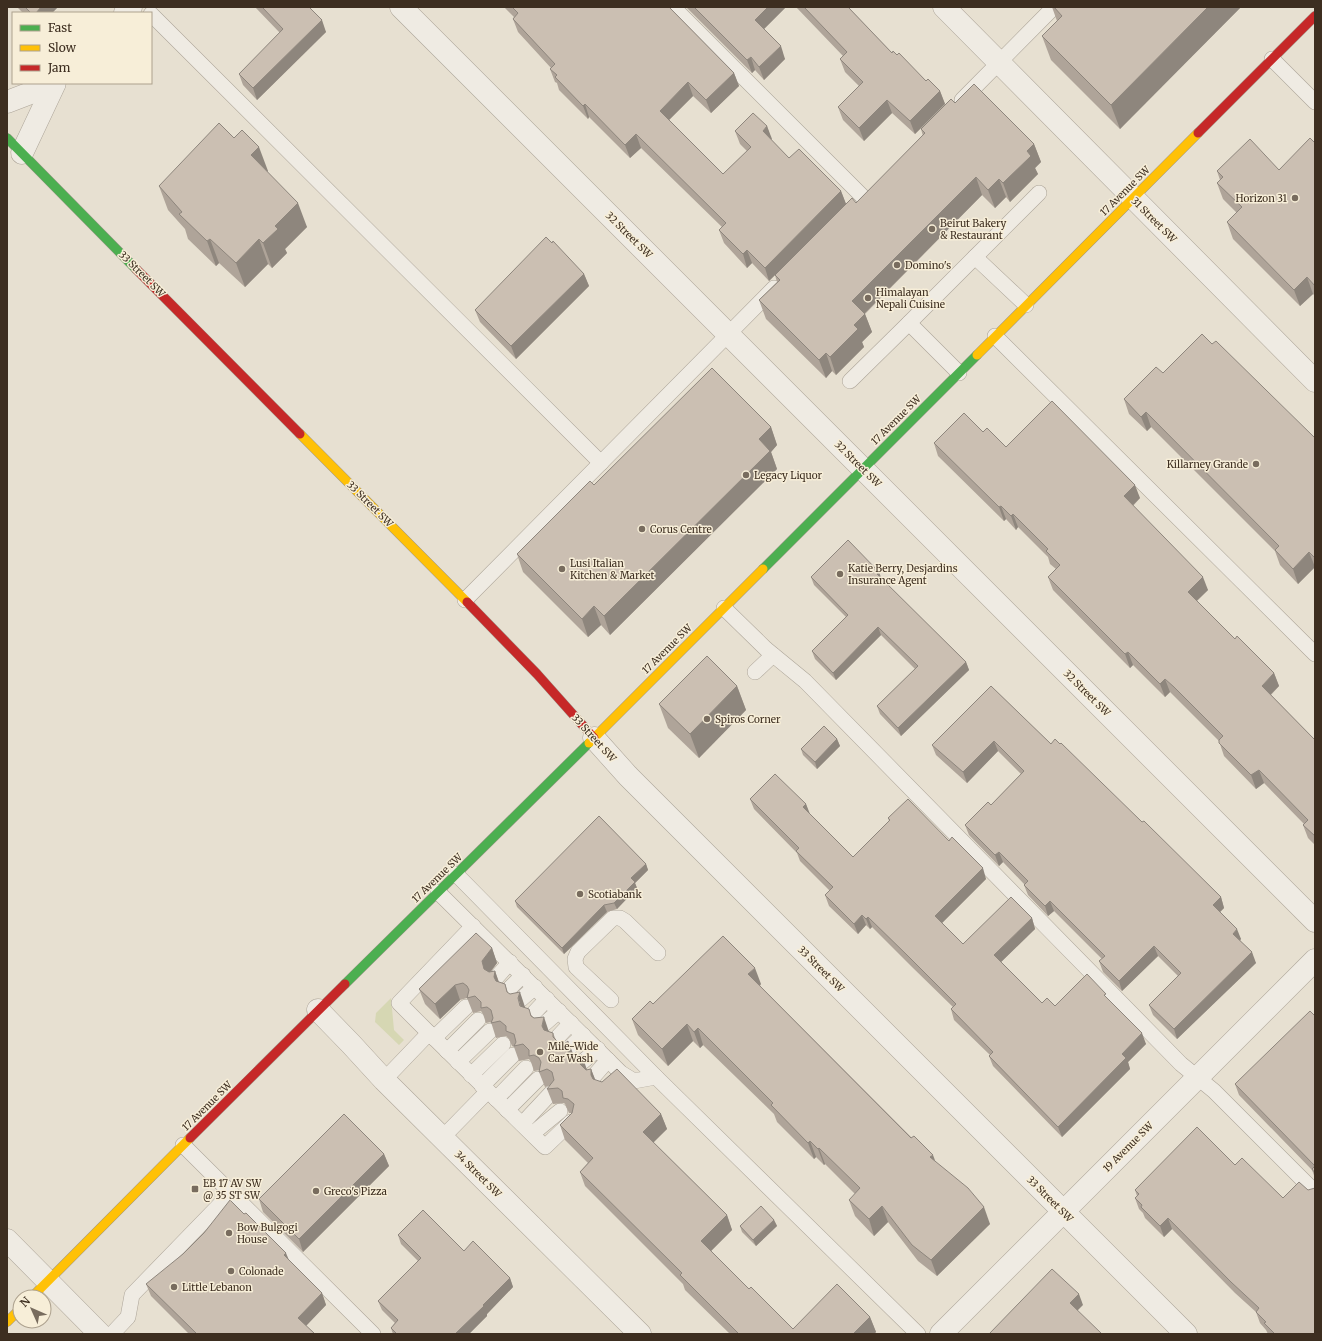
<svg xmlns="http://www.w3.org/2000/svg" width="1322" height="1341" font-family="Merriweather,serif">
<rect width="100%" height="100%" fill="#e7e0d1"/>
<polygon fill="#d6d7b3" points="391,998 394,1030 404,1040 399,1045 375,1022 376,1013"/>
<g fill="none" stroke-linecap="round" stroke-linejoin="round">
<defs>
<g id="lane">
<polyline points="673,7 864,198"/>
<polyline points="151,14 601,463"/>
<polyline points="1272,59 1315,102"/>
<polyline points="962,100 1054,7"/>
<polyline points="975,257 1039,193"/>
<polyline points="909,323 975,257 1026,305"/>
<polyline points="995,336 1315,654"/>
<polyline points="850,381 909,323 959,373"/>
<polyline points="465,600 774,288"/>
<polyline points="724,608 766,649 805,681 1181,1064 1214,1091 1315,1192"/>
<polyline points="755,672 773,655"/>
<polyline points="456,874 656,1077 918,1334"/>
<polyline points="438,892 621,1073 634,1081 656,1077"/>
<polyline points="496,978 510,962"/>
<polyline points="508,990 523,975"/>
<polyline points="611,1000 576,967 575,959 578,952 613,918 620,918 625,921 658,953"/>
<polyline points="519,1001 535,987"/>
<polyline points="532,1015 547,999"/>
<polyline points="543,1025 559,1011"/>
<polyline points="429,1033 399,1003 473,926"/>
<polyline points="434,1038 466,1007"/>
<polyline points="556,1039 571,1023"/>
<polyline points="567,1050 583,1035"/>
<polyline points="447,1051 478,1020"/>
<polyline points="458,1062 490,1031"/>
<polyline points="581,1063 598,1049"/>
<polyline points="471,1075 503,1044"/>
<polyline points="594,1076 608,1060"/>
<polyline points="384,1080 429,1033 545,1147 571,1122"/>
<polyline points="482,1086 513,1055"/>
<polyline points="496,1099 526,1068"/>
<polyline points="507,1110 538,1079"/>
<polyline points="522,1124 551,1093"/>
<polyline points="532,1134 560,1111"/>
<polyline points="442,1138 488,1091"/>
<polyline points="183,1145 373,1334"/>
<polyline points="112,1334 128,1317 132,1295 231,1193"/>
</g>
<g id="street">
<polyline points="401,7 1315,921"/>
<polyline points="944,7 1315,381"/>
<polyline points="125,13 131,7"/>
<polyline points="7,102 54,84"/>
<polyline points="22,153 55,83"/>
<polyline points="594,738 628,776 1186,1334"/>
<polyline points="318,1010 351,1044 384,1080 640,1334"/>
<polyline points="7,1240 100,1334"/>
<polyline points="941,1334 1315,960"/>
</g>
<g id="fast">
<polyline points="7,138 136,269"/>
<polyline points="763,569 977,355"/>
<polyline points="345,984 589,743"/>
</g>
<g id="slow">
<polyline points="977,355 1198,133"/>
<polyline points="300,434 467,602"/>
<polyline points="589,743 763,569"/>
<polyline points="32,1297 190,1138"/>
<polyline points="7,1322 20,1309"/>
</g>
<g id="jam">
<polyline points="1198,133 1315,16"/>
<polyline points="136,269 300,434"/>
<polyline points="467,602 537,674 594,738"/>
<polyline points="190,1138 345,984"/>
</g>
</defs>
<use href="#lane" stroke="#ada599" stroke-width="16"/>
<use href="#street" stroke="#ada599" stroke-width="23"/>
<use href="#fast" stroke="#9c958a" stroke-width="10"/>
<use href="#slow" stroke="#9c958a" stroke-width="10"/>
<use href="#jam" stroke="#9c958a" stroke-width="10"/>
<use href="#lane" stroke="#efebe3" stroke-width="15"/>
<use href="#street" stroke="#efebe3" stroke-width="22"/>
<use href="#fast" stroke="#4caf50" stroke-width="9"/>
<use href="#slow" stroke="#ffc107" stroke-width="9"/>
<use href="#jam" stroke="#c62828" stroke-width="9"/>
</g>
<g fill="#afa499">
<polygon points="17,7 58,7 52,13 23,13"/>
<polygon points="255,7 309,7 326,32 257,100 243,85 239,74 280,33"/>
<polygon points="504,7 669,7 734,73 739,86 711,113 693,96 669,120 723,174 747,151 740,144 735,131 767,126 771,140 789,158 841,191 846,204 769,281 752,263 747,268 724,243 719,230 722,227 641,148 630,158 589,117 588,119 559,90 557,83 555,82 550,69 551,68 518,32 513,19 514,17"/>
<polygon points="686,7 786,7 764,29 785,59 764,80 755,70 752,73"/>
<polygon points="796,7 848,7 892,53 897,55 926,81 940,91 945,104 915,134 892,113 864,141 843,120 838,107 859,86 845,72 840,59 843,56"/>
<polygon points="1052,7 1241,7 1120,129 1051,60 1042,36 1057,21"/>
<polygon points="955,103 1034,144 1041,162 1035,168 1038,174 1010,202 1006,197 995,208 982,195 865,314 872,332 862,342 864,347 836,375 832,371 826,378 766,319 759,300 777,282 775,275 856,203 923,136 921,129"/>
<polygon points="234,138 268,171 267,172 307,227 285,249 287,253 272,268 268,264 245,287 219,263 216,266 188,239 185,229 168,210 159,186"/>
<polygon points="1315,143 1315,296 1313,294 1300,306 1233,239 1227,222 1237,213 1223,199 1217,183 1220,180 1217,171 1279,170"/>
<polygon points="552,243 584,274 589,286 516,359 480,322 475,310"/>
<polygon points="1212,344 1315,438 1315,567 1298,584 1280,565 1275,551 1151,427 1147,431 1129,414 1124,399 1163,373"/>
<polygon points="771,427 777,445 771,452 777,469 610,635 601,625 588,637 523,572 517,554 594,485"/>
<polygon points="983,432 1006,447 1140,498 1133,506 1208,590 1197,601 1235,639 1274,673 1279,686 1271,695 1315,740 1315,845 1308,838 1303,825 1304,824 1264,783 1256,789 1224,756 1219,741 1170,692 1165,697 1133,665 1130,668 1053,590 1048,577 1056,569 1050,564 1048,557 1018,527 1016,530 1006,519 1004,521 938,456 934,443"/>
<polygon points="879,572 881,579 966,662 969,670 901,736 880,714 877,706 915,669 881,635 836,680 815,659 812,651 846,617 814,585 811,577"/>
<polygon points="737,686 746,710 699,758 668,728 659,704"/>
<polygon points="991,686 1051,744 1142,822 1221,897 1224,908 1220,912 1241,939 1240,940 1256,963 1177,1039 1153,1015 1149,1005 1178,976 1158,956 1122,991 1103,972 1099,961 1102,959 1054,911 1048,916 1028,895 1024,885 1024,884 1003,862 999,866 969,835 965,825 991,805 1021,774 998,751 967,783 936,755 932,745"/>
<polygon points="837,739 840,746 817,769 803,755 801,749"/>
<polygon points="750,799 806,804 809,814 853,857 889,821 888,818 986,879 942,923 963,944 1032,918 1035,929 1001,962 1042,1003 1055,1006 1108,999 1146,1044 1128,1062 1130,1069 1062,1137 993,1066 989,1056 990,1055 954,1020 951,1009 953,1007 912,967 872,927 870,929 866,925 858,934 829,906 825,895 830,891 800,861 797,853 754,809"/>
<polygon points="646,864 648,870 635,883 637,888 617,909 607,912 564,954 517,907 515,901"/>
<polygon points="492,948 497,963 491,972 495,971 499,982 505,984 508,993 525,1008 532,1016 549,1032 553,1033 556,1040 559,1043 574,1056 587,1070 591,1069 595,1080 661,1114 667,1129 653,1142 727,1215 732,1230 711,1251 749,1289 793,1329 870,1317 876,1332 874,1334 730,1334 685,1290 683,1284 585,1186 580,1172 588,1163 565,1140 560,1125 572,1113 569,1113 565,1104 564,1103 553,1104 547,1089 551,1085 545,1087 539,1072 540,1070 534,1071 531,1062 529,1059 519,1061 514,1047 512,1046 509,1039 506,1036 496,1038 491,1022 486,1023 483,1014 481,1011 473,1013 467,998 460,1000 440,1019 425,1004 419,989"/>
<polygon points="761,984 760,986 936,1162 990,1224 937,1276 918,1261 888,1222 874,1236 855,1216 849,1200 855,1194 825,1164 824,1165 816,1157 814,1159 777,1122 774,1114 703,1045 700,1048 693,1041 668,1066 638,1035 632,1019 653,1004"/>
<polygon points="1315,1016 1315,1178 1312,1170 1239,1095 1235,1084"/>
<polygon points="384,1154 389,1166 303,1252 263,1212 259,1199"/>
<polygon points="1235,1165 1283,1198 1308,1190 1315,1334 1268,1334 1266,1330 1260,1323 1256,1312 1235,1293 1172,1229 1164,1237 1145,1218 1143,1213 1139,1209 1135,1198 1137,1196 1135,1190"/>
<polygon points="774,1220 777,1226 756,1246 742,1232 740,1226"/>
<polygon points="398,1235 464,1251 510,1278 513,1287 487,1314 487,1316 469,1334 393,1334 391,1328 395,1323 382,1310 378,1301 418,1261 401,1244"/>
<polygon points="289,1260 322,1293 326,1305 306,1326 315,1334 189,1334 151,1296 146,1284"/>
</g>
<g fill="#8e867d">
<polygon points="41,7 58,7 52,13 36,13"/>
<polygon points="768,7 786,7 760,33 755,20"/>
<polygon points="1208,7 1241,7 1120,129 1111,105"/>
<polygon points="322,20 326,32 257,100 253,88"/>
<polygon points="781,46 785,59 764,80 759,67"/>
<polygon points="751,57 755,70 752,73 747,60"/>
<polygon points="734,73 739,86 711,113 706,100"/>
<polygon points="688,82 693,96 665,124 660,111"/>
<polygon points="940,91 945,104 915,134 910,121"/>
<polygon points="887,100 892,113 864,141 859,128"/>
<polygon points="585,104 589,117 588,119 583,106"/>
<polygon points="767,126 772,139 767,144 763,131"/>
<polygon points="636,134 641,148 630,158 625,145"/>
<polygon points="1034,144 1041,162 1035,168 1038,174 1010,202 1003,183 1027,151"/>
<polygon points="259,147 268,171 260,179 251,155"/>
<polygon points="976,177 982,195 859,319 852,301"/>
<polygon points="999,179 1006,197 995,208 988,190"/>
<polygon points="841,191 846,204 769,281 765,268"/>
<polygon points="298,203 307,227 285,249 287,253 272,268 263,243 275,226"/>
<polygon points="210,239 219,263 216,266 207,241"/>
<polygon points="259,239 268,264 245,287 236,263"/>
<polygon points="747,250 752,263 747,268 743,254"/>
<polygon points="584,274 589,286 516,359 511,346"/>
<polygon points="1307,277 1313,294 1300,306 1294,290"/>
<polygon points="865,314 872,332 862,342 864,347 836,375 830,357 854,325"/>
<polygon points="826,353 832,371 826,378 819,360"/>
<polygon points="1146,412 1151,427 1147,431 1141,417"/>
<polygon points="771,427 777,445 771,452 777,469 610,635 604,616 759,439"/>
<polygon points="1135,485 1140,498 1128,510 1124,496"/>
<polygon points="1001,506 1006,519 1004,521 999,507"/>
<polygon points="1013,514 1018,527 1016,530 1011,516"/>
<polygon points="1309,552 1315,567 1298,584 1293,569"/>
<polygon points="879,572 882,580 877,574"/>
<polygon points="1203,577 1208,590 1192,605 1188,592"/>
<polygon points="594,606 601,625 588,637 582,619"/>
<polygon points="878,627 881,635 836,680 833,673"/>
<polygon points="1128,652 1133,665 1130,668 1125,654"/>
<polygon points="966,662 969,670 901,736 898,728"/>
<polygon points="1274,673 1279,686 1266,699 1262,686"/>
<polygon points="1165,679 1170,692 1165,697 1160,684"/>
<polygon points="737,686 746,710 699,758 690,734"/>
<polygon points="837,739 840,746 817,769 815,762"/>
<polygon points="994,741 998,751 967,783 963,772"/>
<polygon points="1259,770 1264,783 1256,789 1251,775"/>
<polygon points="806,804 810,814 803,807"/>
<polygon points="999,852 1003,862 999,866 995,855"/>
<polygon points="646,864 648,870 635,883 637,888 617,909 614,903 631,878"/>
<polygon points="983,868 986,879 939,926 935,916"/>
<polygon points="1221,897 1224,908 1217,915 1213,905"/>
<polygon points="1050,901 1054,911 1048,916 1045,906"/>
<polygon points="604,905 607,912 564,954 562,948"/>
<polygon points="862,915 866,925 858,934 854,924"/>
<polygon points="868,917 872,927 870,929 866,919"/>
<polygon points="1032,918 1035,929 998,965 994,955"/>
<polygon points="1237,929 1241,939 1237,944 1233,934"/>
<polygon points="1154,946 1158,956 1122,991 1119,981"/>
<polygon points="492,948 497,963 487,976 484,969 482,961"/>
<polygon points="1252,952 1256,963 1177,1039 1174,1029"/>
<polygon points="755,968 761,984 754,991 748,974"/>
<polygon points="495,971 500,986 499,992 494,977"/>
<polygon points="455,985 460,1000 440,1019 435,1004"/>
<polygon points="520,992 525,1007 526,1021 518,998"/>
<polygon points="544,1017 549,1032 547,1041 542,1026"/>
<polygon points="687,1024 693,1041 668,1066 662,1049"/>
<polygon points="698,1028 703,1045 700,1048 694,1032"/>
<polygon points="1142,1033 1146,1044 1128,1062 1130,1069 1062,1137 1058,1127 1122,1054"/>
<polygon points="568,1041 574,1056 572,1064 567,1049"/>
<polygon points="582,1055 587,1070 586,1079 580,1064"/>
<polygon points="591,1069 597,1084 596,1090 591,1075"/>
<polygon points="661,1114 667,1129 649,1147 643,1132"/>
<polygon points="810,1141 816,1157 814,1159 808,1143"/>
<polygon points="819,1148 825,1164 824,1165 818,1149"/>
<polygon points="384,1154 389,1166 303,1252 299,1239"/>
<polygon points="933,1155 939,1171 930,1157"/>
<polygon points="882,1206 888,1222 874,1236 869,1219"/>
<polygon points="984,1207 990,1224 937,1276 931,1260"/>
<polygon points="727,1215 732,1230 706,1256 701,1241"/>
<polygon points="1168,1218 1172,1229 1164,1237 1160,1226"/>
<polygon points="774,1220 777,1226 756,1246 753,1240"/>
<polygon points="286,1253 291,1265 284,1255"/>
<polygon points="510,1278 513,1287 487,1314 487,1316 469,1334 455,1334 483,1305"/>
<polygon points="322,1293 326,1305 302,1330 298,1318"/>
<polygon points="1079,1294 1083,1305 1074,1314 1070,1303"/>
<polygon points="870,1317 876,1332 874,1334 853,1334"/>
</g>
<g fill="#cbbfb2" stroke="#8e867d">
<polygon points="25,7 41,7 36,13 31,13"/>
<polygon points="262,7 309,7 322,20 253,88 239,74 283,29"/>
<polygon points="512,7 669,7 734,73 706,100 688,82 660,111 723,174 751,147 735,131 753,113 767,126 763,131 789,158 799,149 841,191 765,268 747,250 743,254 719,230 726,223 636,134 625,145 585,104 583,106 555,77 557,75 550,69 555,64 513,19 518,13"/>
<polygon points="694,7 768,7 755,20 781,46 759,67 751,57 747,60"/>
<polygon points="804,7 848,7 892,53 893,51 897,55 899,53 926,81 928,79 940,91 910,121 887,100 859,128 838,107 863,82 840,59 847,52"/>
<polygon points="1054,7 1208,7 1111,105 1042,36 1062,16"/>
<polygon points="974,84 1034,144 1027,151 1031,156 1003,183 999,179 988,190 976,177 852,301 865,314 854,325 858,329 830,357 826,353 819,360 759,300 780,280 775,275 852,198 856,203 925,133 921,129 951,99 955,103"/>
<polygon points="219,123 234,138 242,130 259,147 251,155 298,203 275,226 278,229 263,243 259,239 236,263 210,239 207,241 179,214 182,212 159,186"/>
<polygon points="1310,138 1315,143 1315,286 1307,277 1294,290 1227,222 1242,207 1217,183 1223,177 1217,171 1250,139 1279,170"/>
<polygon points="546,237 552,243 553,241 584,274 511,346 475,310"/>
<polygon points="1202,334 1212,344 1216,341 1315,438 1315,558 1309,552 1293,569 1275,550 1279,546 1146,412 1141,417 1124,399 1156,367 1163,373"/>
<polygon points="712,368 771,427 759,439 770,451 604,616 594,606 582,619 517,554 590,481 594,485"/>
<polygon points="1052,401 1135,485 1124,496 1203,577 1188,592 1235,639 1237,636 1274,673 1262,686 1315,740 1315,836 1303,825 1308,820 1259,770 1251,775 1219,743 1219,740 1223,736 1174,687 1165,679 1160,684 1128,652 1125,654 1048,577 1060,565 1046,551 1048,549 1013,514 1011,516 1001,506 999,507 934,443 964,413 983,432 987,428 1006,447"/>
<polygon points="848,540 879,572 877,574 966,662 898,728 877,706 918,666 878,627 833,673 812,651 848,615 811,577"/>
<polygon points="707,656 737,686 690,734 659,704"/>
<polygon points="991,686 1051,744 1055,739 1060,744 1061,743 1142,822 1144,821 1221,897 1213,905 1237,929 1233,934 1252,952 1174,1029 1149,1005 1181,973 1154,946 1119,981 1099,961 1105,956 1050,901 1045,906 1024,885 1028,881 999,852 995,855 965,825 988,802 991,805 1024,771 994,741 963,772 932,745"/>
<polygon points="824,726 837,739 815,762 801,749"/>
<polygon points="775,774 806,804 803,807 853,857 890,820 888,818 908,799 949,841 952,837 983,868 935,916 963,944 1011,897 1032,918 994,955 1042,1003 1047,998 1055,1006 1087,974 1106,994 1104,995 1142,1033 1122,1054 1126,1058 1058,1127 989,1056 993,1052 951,1009 956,1004 908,956 868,917 866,919 862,915 854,924 825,895 833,887 796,851 799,848 750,799"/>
<polygon points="599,816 646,864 631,878 635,882 614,903 604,905 562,948 515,901"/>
<polygon points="476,933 492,948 482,961 484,969 489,972 495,971 494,977 496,981 505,984 507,992 510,994 520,992 518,998 520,1006 529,1009 531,1016 534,1018 544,1017 542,1026 544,1030 553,1033 553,1037 559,1043 564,1044 568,1041 567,1049 569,1054 577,1057 582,1055 580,1064 586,1070 591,1069 591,1075 593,1079 602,1082 617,1069 661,1114 643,1132 727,1215 701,1241 749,1289 751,1287 793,1329 837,1284 870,1317 853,1334 739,1334 680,1275 682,1273 580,1172 593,1158 560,1125 572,1113 574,1104 568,1099 563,1098 562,1091 558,1088 547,1089 554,1080 552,1072 547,1069 539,1072 541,1062 539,1058 534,1055 529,1056 529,1050 523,1044 514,1046 516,1042 514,1034 506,1031 506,1026 500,1021 491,1023 493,1018 491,1010 487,1007 481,1008 481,1002 475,996 467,998 469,990 467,986 463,983 455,985 435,1004 419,989"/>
<polygon points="723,936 755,968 748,974 911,1138 914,1136 933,1155 930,1157 968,1188 984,1207 931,1260 912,1245 882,1206 869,1219 849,1200 860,1188 819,1148 818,1149 810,1141 808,1143 771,1105 773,1103 698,1028 694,1032 687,1024 662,1049 632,1019 650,1001 653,1004"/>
<polygon points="1310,1011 1315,1016 1315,1173 1312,1169 1315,1166 1235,1084"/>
<polygon points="344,1114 384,1154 299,1239 259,1199"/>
<polygon points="1197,1127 1235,1165 1242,1158 1283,1198 1299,1182 1308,1190 1315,1188 1315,1334 1275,1334 1264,1323 1266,1322 1256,1312 1259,1308 1231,1282 1168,1218 1160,1226 1141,1207 1142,1205 1135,1198 1139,1194 1135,1190"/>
<polygon points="230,1200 244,1214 246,1213 286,1253 284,1255 322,1293 298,1318 315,1334 197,1334 146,1284 183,1254 204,1233"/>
<polygon points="761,1206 774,1220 753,1240 740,1226"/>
<polygon points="423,1210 464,1251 473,1241 510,1278 483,1305 484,1306 455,1334 397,1334 391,1328 398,1320 378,1301 421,1258 398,1235"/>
<polygon points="1052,1269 1079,1294 1070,1303 1102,1334 989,1334"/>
</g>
<g fill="#786c5e" stroke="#f7eed8" stroke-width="1.5">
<circle cx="1295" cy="198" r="4"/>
<circle cx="932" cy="229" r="4"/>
<circle cx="897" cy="265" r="4"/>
<circle cx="868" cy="298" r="4"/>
<circle cx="1256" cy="464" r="4"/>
<circle cx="746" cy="475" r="4"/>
<circle cx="642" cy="529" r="4"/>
<circle cx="562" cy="569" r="4"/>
<circle cx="840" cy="574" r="4"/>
<circle cx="707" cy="719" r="4"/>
<circle cx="580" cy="894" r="4"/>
<circle cx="540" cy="1052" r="4"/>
<rect x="191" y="1185" width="8" height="8" rx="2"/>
<circle cx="316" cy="1191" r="4"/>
<circle cx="229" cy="1233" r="4"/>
<circle cx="231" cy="1271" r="4"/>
<circle cx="174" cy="1287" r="4"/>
</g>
<g text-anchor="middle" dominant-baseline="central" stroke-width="3" stroke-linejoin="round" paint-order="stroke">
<g font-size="10" fill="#3d2e20" stroke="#f7eed8">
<text transform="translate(1125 191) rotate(-45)">17 Avenue SW</text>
<text transform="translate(1154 220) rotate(45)">31 Street SW</text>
<text transform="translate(629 235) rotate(45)">32 Street SW</text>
<text transform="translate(142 274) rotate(45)">33 Street SW</text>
<text transform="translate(896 420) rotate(-45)">17 Avenue SW</text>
<text transform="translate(858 464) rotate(45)">32 Street SW</text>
<text transform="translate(370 504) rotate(45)">33 Street SW</text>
<text transform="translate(667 649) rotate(-45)">17 Avenue SW</text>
<text transform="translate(1087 693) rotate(45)">32 Street SW</text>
<text transform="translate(594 738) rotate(48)">33 Street SW</text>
<text transform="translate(437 878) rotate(-44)">17 Avenue SW</text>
<text transform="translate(821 969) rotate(45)">33 Street SW</text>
<text transform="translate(207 1106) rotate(-45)">17 Avenue SW</text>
<text transform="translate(1128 1147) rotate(-45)">19 Avenue SW</text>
<text transform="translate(478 1174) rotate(45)">34 Street SW</text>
<text transform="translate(1050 1199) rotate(45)">33 Street SW</text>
</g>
<g font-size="10" fill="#3d2e20" stroke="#f7eed8" text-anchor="start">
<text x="1287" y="198" text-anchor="end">Horizon 31</text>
<text x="940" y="223">Beirut Bakery<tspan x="940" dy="12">&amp; Restaurant</tspan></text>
<text x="905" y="265">Domino's</text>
<text x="876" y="292">Himalayan<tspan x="876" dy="12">Nepali Cuisine</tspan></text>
<text x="1248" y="464" text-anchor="end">Killarney Grande</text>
<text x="754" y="475">Legacy Liquor</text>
<text x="650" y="529">Corus Centre</text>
<text x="570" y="563">Lusi Italian<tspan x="570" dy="12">Kitchen &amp; Market</tspan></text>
<text x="848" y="568">Katie Berry, Desjardins<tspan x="848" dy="12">Insurance Agent</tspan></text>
<text x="715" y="719">Spiros Corner</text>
<text x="588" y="894">Scotiabank</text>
<text x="548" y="1046">Mile-Wide<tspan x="548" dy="12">Car Wash</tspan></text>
<text x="203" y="1183">EB 17 AV SW<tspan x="203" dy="12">@ 35 ST SW</tspan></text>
<text x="324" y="1191">Greco's Pizza</text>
<text x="237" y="1227">Bow Bulgogi<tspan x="237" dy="12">House</tspan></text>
<text x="239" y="1271">Colonade</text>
<text x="182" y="1287">Little Lebanon</text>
</g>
</g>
<rect width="1322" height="1341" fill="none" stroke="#3d2e20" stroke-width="16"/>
<rect x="12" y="12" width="140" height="72" fill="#f7eed8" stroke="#ada18e"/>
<rect x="20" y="25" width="20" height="6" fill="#4caf50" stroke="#ada18e"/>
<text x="48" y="32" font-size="12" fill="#3d2e20">Fast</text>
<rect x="20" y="45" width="20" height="6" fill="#ffc107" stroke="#ada18e"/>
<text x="48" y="52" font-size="12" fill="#3d2e20">Slow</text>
<rect x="20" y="65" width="20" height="6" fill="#c62828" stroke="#ada18e"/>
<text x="48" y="72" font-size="12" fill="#3d2e20">Jam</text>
<g transform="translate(32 1309) rotate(315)"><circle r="19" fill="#f7eed8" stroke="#ada18e"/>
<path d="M0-3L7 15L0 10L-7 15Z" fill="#786c5e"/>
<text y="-6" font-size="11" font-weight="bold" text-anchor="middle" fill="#3d2e20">N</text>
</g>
</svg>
